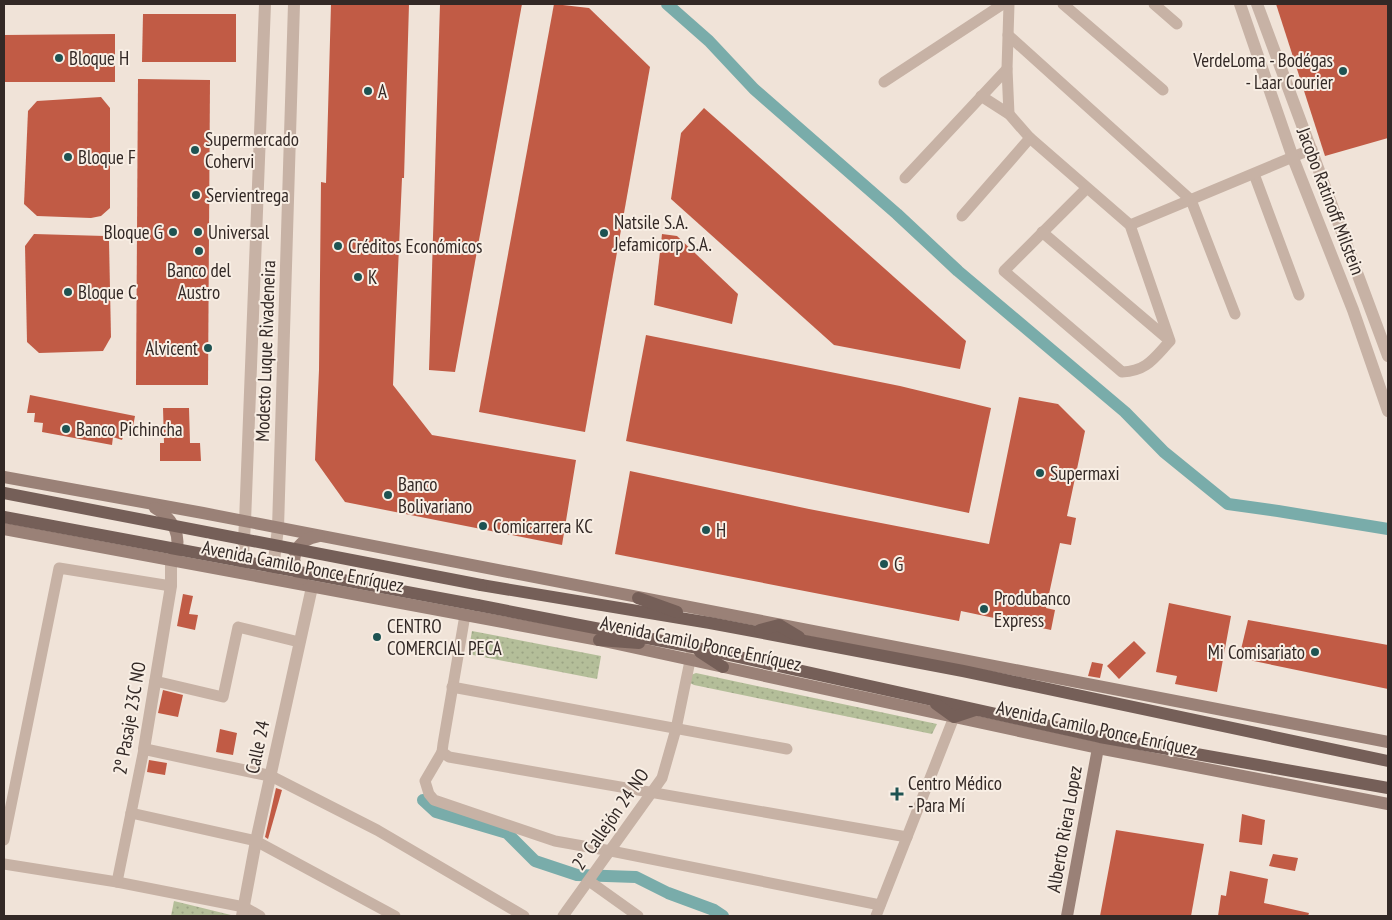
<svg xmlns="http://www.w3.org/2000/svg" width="1392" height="920" font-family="'PT Sans Narrow',sans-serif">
<defs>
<pattern id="grass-dots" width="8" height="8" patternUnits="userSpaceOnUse" patternTransform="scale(1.25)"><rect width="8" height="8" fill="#b4be99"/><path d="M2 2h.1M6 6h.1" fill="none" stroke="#9ba384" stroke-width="1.8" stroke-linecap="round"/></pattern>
</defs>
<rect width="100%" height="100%" fill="#f0e3d8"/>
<g fill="url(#grass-dots)">
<polygon points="472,631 601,656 597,679 468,654"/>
<polygon points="696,673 937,724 932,734 694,685 690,683 691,675"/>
<polygon points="174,901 231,915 231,916 171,916"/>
</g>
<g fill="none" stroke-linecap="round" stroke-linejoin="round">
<g stroke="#79acaa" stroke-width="12">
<polyline points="667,4 709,41 754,89 897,214 958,271 1125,412 1164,452 1228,504 1278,511 1388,529"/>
<polyline points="423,800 436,812 507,833 535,861 577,875 636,877 668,893 714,910 723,916"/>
</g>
</g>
<g fill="#c15b45">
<polygon points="331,4 409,4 404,178 402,178 393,385 432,435 576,460 562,545 345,502 315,460 319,370 321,182 326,183"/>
<polygon points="440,4 522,4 455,372 429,370"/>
<polygon points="554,4 589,8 650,67 585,432 479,412"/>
<polygon points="1276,4 1388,4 1388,138 1325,156"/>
<polygon points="143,14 236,14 236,62 142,62"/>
<polygon points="115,34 115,82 4,82 4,35"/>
<polygon points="138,79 210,80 208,385 136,385"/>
<polygon points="101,97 110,108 110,208 101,216 91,218 37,216 24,204 28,111 37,101"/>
<polygon points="704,108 966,341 960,369 834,345 671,199 681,133"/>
<polygon points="34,234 105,236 109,241 111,337 103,351 39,353 27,342 25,246"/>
<polygon points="662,234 677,236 738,294 732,324 654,305"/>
<polygon points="646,335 900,386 991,408 969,513 626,441"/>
<polygon points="30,395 135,416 132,432 125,431 122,440 113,437 112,445 42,432 43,423 34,422 35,413 27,413"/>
<polygon points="1019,397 1058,404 1085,431 1067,516 1076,518 1071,545 1060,543 1046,608 1055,610 1051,630 961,611 959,621 615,554 630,471 809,509 989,544"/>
<polygon points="163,408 189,408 190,443 200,443 201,461 160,461 160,443 164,443"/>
<polygon points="183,594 193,596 189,614 198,615 195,630 177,626"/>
<polygon points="1169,603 1231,616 1217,692 1175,684 1177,676 1156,672"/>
<polygon points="1248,620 1388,645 1388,689 1239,658"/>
<polygon points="1134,641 1146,653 1119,679 1107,666"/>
<polygon points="1092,662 1103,664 1100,678 1088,676"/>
<polygon points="163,690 183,695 178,717 158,713"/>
<polygon points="220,729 237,733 233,755 216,752"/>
<polygon points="149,760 167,763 165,775 147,772"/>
<polygon points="276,788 282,790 268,839 265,837"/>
<polygon points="1242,814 1265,820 1262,845 1239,842"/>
<polygon points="1116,830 1204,844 1191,916 1100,916"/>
<polygon points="1273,854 1298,858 1295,871 1269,866"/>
<polygon points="1230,871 1268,879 1264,903 1309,913 1308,916 1218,916 1221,895 1226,896"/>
</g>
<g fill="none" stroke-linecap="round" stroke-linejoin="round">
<g stroke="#c7b2a5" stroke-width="11">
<polyline points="1063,4 1163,90"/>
<polyline points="1154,4 1177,24"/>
<polyline points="1008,35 1191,200 1235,314"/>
<polyline points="884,82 1003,4"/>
<path d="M981,96L1009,114L1030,138L1130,225L1170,341C1154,358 1147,371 1122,372L1004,271L1087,188"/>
<polyline points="1009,114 1007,69 1009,4"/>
<polyline points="1254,174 1299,295"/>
<polyline points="905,178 1007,69"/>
<polyline points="962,216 1030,138"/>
<polyline points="1130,225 1312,149"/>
<polyline points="1042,232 1169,340"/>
<polyline points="465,615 443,744 442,752 449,757 907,837"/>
<polyline points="155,681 223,697 238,627 299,642"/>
<polyline points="452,687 787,749"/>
<polyline points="442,752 425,781 429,794 434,800 555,841 611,851 880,905"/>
<polyline points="271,776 377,830 524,916"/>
<polyline points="131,813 256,841 395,916"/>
<polyline points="4,840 59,568 171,586"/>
<polyline points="4,864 117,882 244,907 260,916"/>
<polyline points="589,881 638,916"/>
<polyline points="117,882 144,749"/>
<polyline points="563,916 662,778 676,729 692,651"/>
<polyline points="876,916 954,717"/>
</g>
<g stroke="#c7b2a5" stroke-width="12">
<polyline points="1240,4 1293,158 1353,310 1388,411"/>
<polyline points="1257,4 1388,356"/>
<polyline points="171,560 171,586 144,749 271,776"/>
<polyline points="242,571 245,522 265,4"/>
<polyline points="272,577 278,528 294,4"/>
<polyline points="242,916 256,841 312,587"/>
</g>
<g stroke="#9a8177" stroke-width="12">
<polyline points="4,477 203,513 1388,742"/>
<path d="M155,508C173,518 184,538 173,558"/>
<polyline points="4,529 599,640 1098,748 1388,804"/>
<path d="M302,579C287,559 295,540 319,536"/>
<polyline points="1067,916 1098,748"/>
</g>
<g stroke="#755f58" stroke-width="12">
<polyline points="481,585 710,623 963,671 1388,761"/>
<polyline points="638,598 677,612"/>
<polyline points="477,605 693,647 1100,737 1388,788"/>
<polyline points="760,630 779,625 799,637"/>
<polyline points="599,640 639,643"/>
<polyline points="700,652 723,667"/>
<polyline points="936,704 954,717 975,710"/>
</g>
<g stroke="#755f58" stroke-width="12">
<polyline points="4,493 481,585"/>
<polyline points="4,517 477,605"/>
</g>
</g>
<g fill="#1e5352" stroke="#f8eee4" stroke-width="2">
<circle cx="59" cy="58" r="5"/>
<circle cx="1343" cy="71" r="5"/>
<circle cx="368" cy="91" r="5"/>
<circle cx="195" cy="150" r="5"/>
<circle cx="68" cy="157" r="5"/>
<circle cx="196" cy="195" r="5"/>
<circle cx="173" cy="232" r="5"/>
<circle cx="198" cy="232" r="5"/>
<circle cx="604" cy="233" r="5"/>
<circle cx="338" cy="246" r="5"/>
<circle cx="199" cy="251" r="5"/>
<circle cx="358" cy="277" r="5"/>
<circle cx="68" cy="292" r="5"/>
<circle cx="208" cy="348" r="5"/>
<circle cx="66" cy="429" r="5"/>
<circle cx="1040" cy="473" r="5"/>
<circle cx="388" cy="495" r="5"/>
<circle cx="483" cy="526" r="5"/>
<circle cx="706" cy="530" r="5"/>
<circle cx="884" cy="564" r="5"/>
<circle cx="984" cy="609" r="5"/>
<circle cx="377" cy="637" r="5"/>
<circle cx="1315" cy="652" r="5"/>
<path d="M894.5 786.5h5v5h5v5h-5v5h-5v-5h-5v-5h5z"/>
</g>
<g text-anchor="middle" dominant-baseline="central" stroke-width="4" stroke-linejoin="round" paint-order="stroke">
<g font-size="19" fill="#332926" stroke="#f8eee4" text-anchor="start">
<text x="69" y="58">Bloque H</text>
<text x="1333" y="60" text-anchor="end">VerdeLoma - Bodégas<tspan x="1333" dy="22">- Laar Courier</tspan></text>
<text x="378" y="91">A</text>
<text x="205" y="139">Supermercado<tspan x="205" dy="22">Cohervi</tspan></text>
<text x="78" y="157">Bloque F</text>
<text x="206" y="195">Servientrega</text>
<text x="614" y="222">Natsile S.A.<tspan x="614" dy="22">Jefamicorp S.A.</tspan></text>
<text x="163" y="232" text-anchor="end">Bloque G</text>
<text x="208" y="232">Universal</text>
<text x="348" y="246">Créditos Económicos</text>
<text x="199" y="270" text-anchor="middle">Banco del<tspan x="199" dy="22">Austro</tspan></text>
<text x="368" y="277">K</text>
<text x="78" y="292">Bloque C</text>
<text x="198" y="348" text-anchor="end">Alvicent</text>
<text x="76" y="429">Banco Pichincha</text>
<text x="1050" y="473">Supermaxi</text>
<text x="398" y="484">Banco<tspan x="398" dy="22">Bolivariano</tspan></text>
<text x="493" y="526">Comicarrera KC</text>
<text x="716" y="530">H</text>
<text x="894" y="564">G</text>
<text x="994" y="598">Produbanco<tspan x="994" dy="22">Express</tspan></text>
<text x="387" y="626">CENTRO<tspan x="387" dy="22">COMERCIAL PECA</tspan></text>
<text x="1305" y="652" text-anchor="end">Mi Comisariato</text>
<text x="908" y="783">Centro Médico<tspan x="908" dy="22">- Para Mí</tspan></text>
</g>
<g font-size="19" fill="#332926" stroke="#f8eee4">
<text transform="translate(1331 201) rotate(69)">Jacobo Ratinoff Milstein</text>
<text transform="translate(265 351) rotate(-88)">Modesto Luque Rivadeneira</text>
<text transform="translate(303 566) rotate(11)">Avenida Camilo Ponce Enríquez</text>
<text transform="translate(701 643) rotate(12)">Avenida Camilo Ponce Enríquez</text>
<text transform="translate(129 718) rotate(-80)">2º Pasaje 23C NO</text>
<text transform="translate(1097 728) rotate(12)">Avenida Camilo Ponce Enríquez</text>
<text transform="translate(257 747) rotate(-78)">Calle 24</text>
<text transform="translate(610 819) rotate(-55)">2° Callejón 24 NO</text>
<text transform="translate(1064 829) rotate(-80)">Alberto Riera Lopez</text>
</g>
</g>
<rect width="1392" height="920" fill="none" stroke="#332926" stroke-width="10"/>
</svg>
